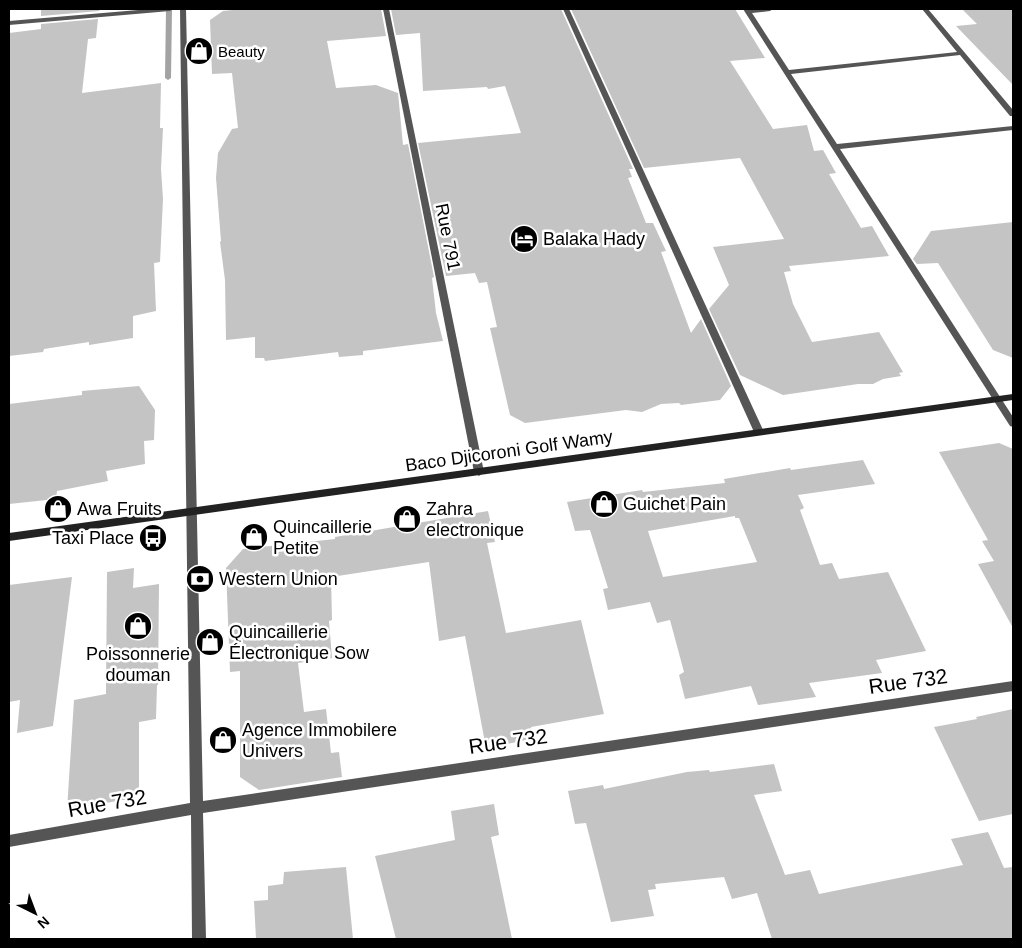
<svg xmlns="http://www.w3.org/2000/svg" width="1022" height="948" font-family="Helvetica,sans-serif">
<rect width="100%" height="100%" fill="#fff"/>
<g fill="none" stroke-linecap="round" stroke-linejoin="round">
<polygon fill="#a3a3a3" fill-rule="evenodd" points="166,9 172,9 171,78 168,80 165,78"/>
</g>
<g fill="#c4c4c4" fill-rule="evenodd">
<polygon points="41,9 100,9 99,11 41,16"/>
<polygon points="243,9 381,9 386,36 327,41 336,88 376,85 398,93 403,145 408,144 434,277 432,278 436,313 443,341 363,351 363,355 339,357 338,352 265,361 264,358 255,358 255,337 226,340 225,280 220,242 221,241 216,178 218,153 232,129 238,128 232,73 212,74 210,20 223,11"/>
<polygon points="391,9 561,9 633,169 629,169 632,177 628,178 646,223 653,223 666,251 661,252 691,333 701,319 731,386 720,400 681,405 679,403 661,404 642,412 626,410 525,423 510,415 490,328 497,327 487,282 479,283 475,273 446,276 418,143 521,133 505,86 488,89 487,87 423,91 420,33 396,35"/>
<polygon points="571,9 735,9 765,58 730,61 773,129 807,125 814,151 823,150 836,173 829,174 861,228 872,226 889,256 789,266 791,271 784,272 793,304 812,342 879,332 903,372 899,373 901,376 883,379 873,384 858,384 783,395 740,375 709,309 729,285 713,247 784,239 740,158 644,168"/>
<polygon points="962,9 1013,9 1013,85 956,26 977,24"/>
<polygon points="98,19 96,38 88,39 82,93 161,83 160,128 163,128 161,169 163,199 160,262 154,263 156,311 133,316 133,338 89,345 89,342 44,349 43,352 9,356 9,33 41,29 41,24"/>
<polygon points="1013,222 1013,358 993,350 938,263 917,264 913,259 931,231"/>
<polygon points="139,386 155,410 154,440 144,441 145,464 106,471 108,481 57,491 56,499 9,504 9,404 82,395 82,391"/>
<polygon points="999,443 1013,449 1013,628 978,564 994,561 982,541 988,540 939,452"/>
<path d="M863,460L875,484L798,495L804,508L800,510L820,565L832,563L839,579L888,572L926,651L876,660L882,673L809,683L816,697L758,705L751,686L685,699L679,675L684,672L670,620L657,623L650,602L608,610L603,589L608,588L590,530L575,531L567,502L642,490L643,492L725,483L724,479L790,468L791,470ZM735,516V518H739L757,562L663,577L648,531Z"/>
<polygon points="488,511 495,542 487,543 506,633 581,620 604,714 531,727 533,739 486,748 465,636 439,641 429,562 331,577 332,620 329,621 332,658 298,663 304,712 326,709 331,753 339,752 342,777 259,790 240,777 240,671 230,672 226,568 243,549 335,539 335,537"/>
<polygon points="134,568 133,588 159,584 158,685 157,685 156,719 139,722 139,787 128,799 67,810 74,700 106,694 107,572"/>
<polygon points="72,577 53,726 17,733 20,700 9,702 9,585"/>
<polygon points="1013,709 1013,814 979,821 934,727 977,719 976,717"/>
<polygon points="774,764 782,791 754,795 785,875 810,870 819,894 963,865 951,839 988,832 1004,868 1013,867 1013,939 772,939 757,893 732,899 724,877 655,884 656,889 648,890 654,916 611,922 586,823 575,824 568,791 603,785 604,789 687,772 709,770 710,772"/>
<polygon points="494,804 499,835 491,837 512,939 396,939 375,856 455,840 451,811"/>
<polygon points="346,867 353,939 256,939 254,901 268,900 268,886 283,884 284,872"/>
</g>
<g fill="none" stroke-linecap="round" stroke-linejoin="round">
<g fill="#555" fill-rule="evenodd">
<polygon points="150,9 173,9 170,11 9,25 9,21"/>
<polygon points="180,9 186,9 203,801 1013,681 1013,691 203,813 206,939 192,939 191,815 9,847 9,835 190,803"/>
<polygon points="383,9 389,9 484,472 479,476 474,472"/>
<polygon points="563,9 569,9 764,432 762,435 756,435 754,432"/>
<polygon points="743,9 773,9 770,11 752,13 789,70 957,52 922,9 928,9 1013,110 1013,116 1010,116 960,55 791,74 837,144 1013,126 1013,130 840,149 1013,417 1013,427 1010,426"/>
</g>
<polygon fill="#222" fill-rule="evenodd" points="1013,394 1013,400 9,541 9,533"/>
</g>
<defs>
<symbol id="shop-disc" viewBox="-11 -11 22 22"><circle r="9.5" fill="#000" stroke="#fff"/><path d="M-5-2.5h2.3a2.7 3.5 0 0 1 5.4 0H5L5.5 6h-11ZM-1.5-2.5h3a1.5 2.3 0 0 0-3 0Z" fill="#fff"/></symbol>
<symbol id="hotel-disc" viewBox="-11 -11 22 22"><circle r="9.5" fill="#000" stroke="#fff"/><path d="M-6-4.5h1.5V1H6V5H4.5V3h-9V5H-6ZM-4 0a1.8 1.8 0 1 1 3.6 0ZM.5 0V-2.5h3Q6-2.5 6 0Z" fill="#fff"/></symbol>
<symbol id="bus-disc" viewBox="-11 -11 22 22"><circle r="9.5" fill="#000" stroke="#fff"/><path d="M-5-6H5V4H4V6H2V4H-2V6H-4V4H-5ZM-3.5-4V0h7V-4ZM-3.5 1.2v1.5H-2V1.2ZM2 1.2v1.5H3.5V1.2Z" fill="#fff"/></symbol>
<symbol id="bank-disc" viewBox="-11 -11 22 22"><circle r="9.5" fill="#000" stroke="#fff"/><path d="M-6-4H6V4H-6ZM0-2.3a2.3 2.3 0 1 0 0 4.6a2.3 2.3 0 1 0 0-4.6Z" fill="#fff"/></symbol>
</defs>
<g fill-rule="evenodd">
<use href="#shop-disc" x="183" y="35" width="32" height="32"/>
<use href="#hotel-disc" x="508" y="223" width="32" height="32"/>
<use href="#shop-disc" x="588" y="488" width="32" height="32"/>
<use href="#shop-disc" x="42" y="493" width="32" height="32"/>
<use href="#shop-disc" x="391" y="503" width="32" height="32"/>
<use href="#shop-disc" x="238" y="521" width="32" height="32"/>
<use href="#bus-disc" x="137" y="522" width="32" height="32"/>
<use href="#bank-disc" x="184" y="563" width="32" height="32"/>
<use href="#shop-disc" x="122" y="610" width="32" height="32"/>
<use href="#shop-disc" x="194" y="626" width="32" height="32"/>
<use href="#shop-disc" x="207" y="724" width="32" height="32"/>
</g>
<g text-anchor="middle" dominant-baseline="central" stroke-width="5" stroke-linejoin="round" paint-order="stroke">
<g font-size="15" fill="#000" stroke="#fff" text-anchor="start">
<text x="218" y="51">Beauty</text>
</g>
<g font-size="18" fill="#000" stroke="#fff">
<text transform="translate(448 237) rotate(79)">Rue 791</text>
<text transform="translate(509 451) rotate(-8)">Baco Djicoroni Golf Wamy</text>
</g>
<g font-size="18" fill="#000" stroke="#fff" text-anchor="start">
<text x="543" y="239">Balaka Hady</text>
<text x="623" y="504">Guichet Pain</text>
<text x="77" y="509">Awa Fruits</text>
<text x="426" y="509">Zahra<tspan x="426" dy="21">electronique</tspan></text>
<text x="273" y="527">Quincaillerie<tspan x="273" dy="21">Petite</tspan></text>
<text x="134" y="538" text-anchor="end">Taxi Place</text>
<text x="219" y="579">Western Union</text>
<text x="229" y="632">Quincaillerie<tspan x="229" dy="21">Électronique Sow</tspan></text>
<text x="138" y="654" text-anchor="middle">Poissonnerie<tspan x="138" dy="21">douman</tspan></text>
<text x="242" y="730">Agence Immobilere<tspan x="242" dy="21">Univers</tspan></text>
</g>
<g font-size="21" fill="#000" stroke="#fff">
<text transform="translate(908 681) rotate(-8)">Rue 732</text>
<text transform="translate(508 741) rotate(-8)">Rue 732</text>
<text transform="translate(107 803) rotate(-10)">Rue 732</text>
</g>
</g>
<rect width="1022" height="948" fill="none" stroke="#000000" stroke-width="20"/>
<g transform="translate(35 913) rotate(138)" stroke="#ffffff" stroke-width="4" paint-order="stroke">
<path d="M0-4L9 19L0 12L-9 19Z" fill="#000000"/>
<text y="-8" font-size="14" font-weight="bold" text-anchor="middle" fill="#000000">N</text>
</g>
</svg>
